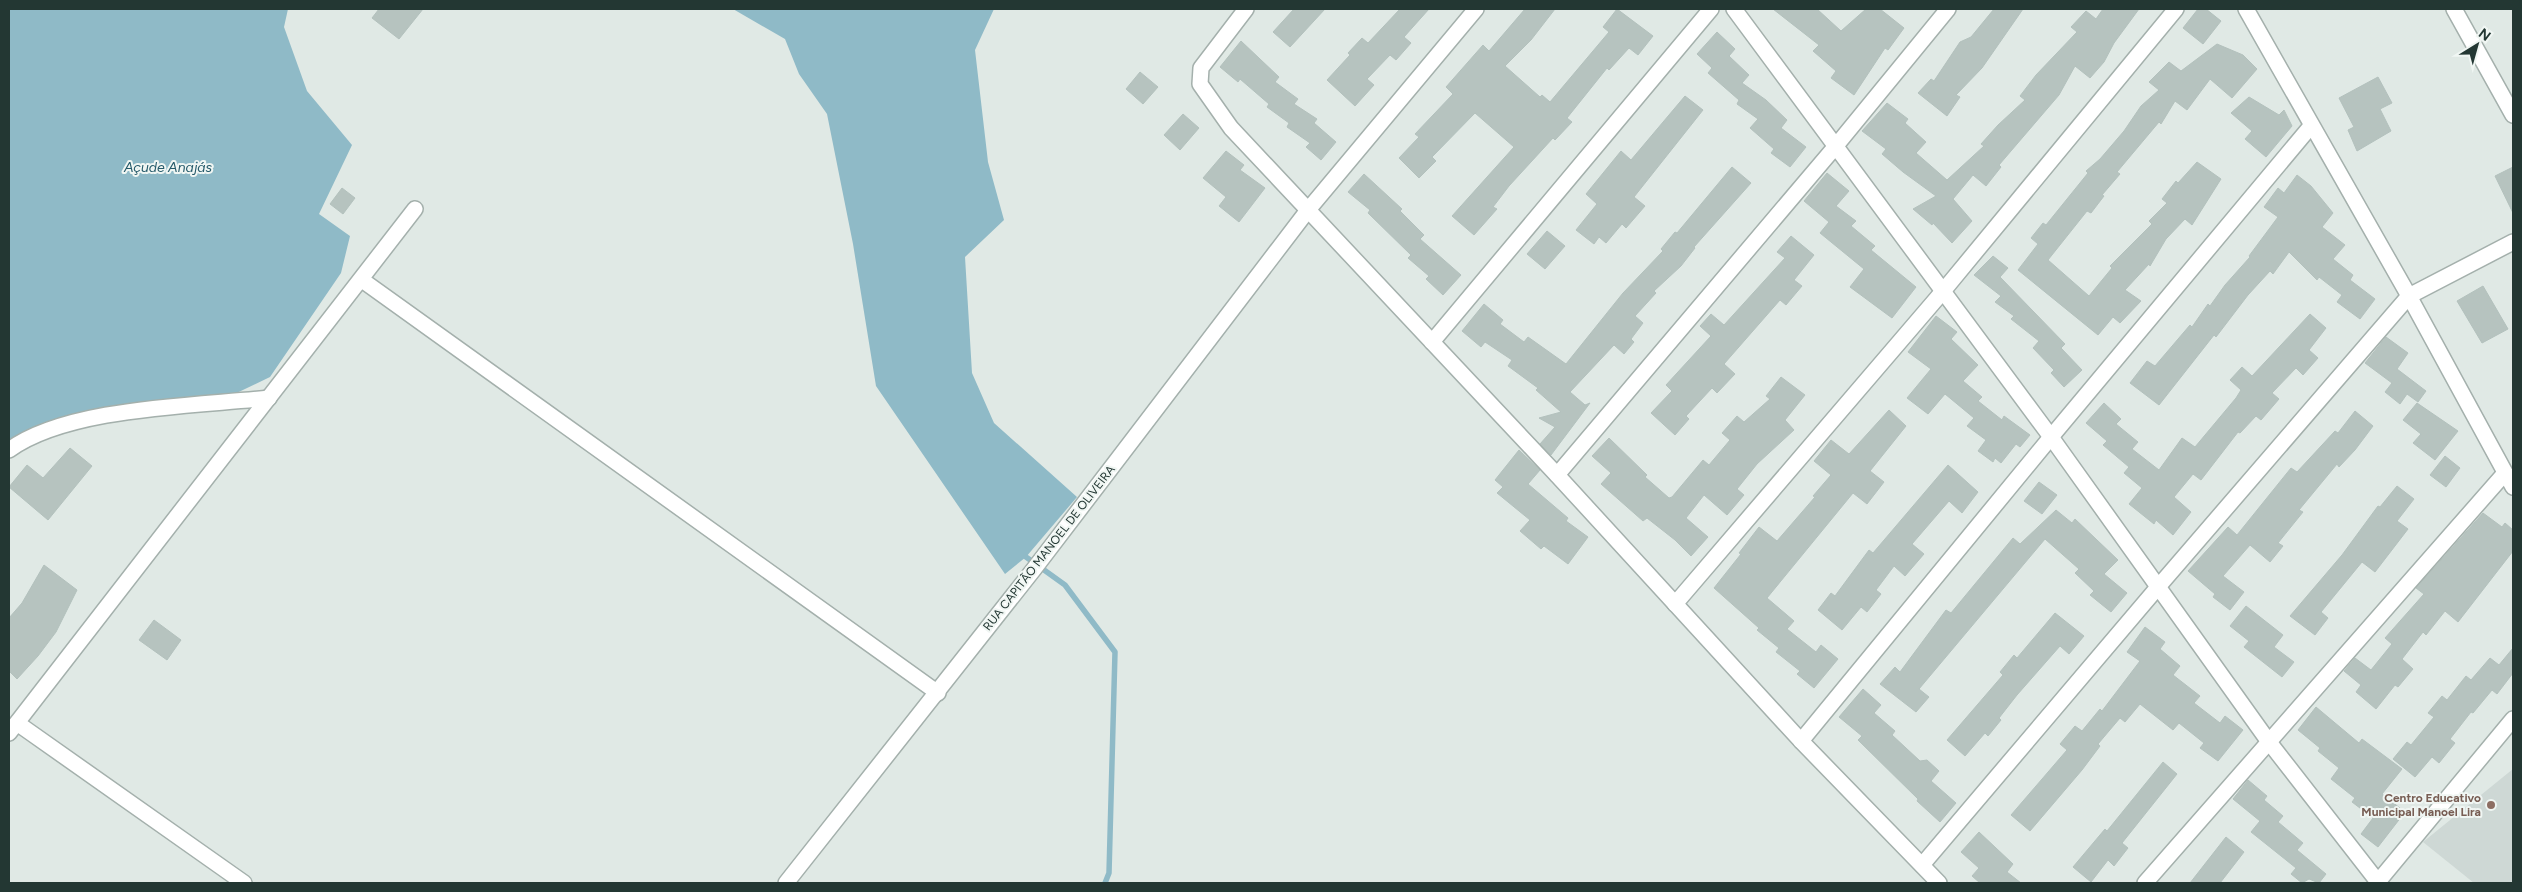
<svg xmlns="http://www.w3.org/2000/svg" width="2522" height="892" font-family="Figtree,sans-serif">
<rect width="100%" height="100%" fill="#e0e9e5"/>
<polygon fill="#ced8d5" points="2513,769 2513,883 2474,883 2423,842"/>
<g fill="#8fbac7">
<polygon points="9,9 288,9 284,27 307,91 352,145 319,214 350,236 341,273 270,377 224,399 159,403 9,443"/>
<polygon points="733,9 994,9 975,50 988,162 1004,220 965,257 972,373 994,423 1077,497 1026,557 1005,574 876,386 853,244 827,114 799,74 785,39"/>
</g>
<g fill="none" stroke-linecap="round" stroke-linejoin="round">
<polyline stroke="#8fbac7" stroke-width="5.5" points="1026,557 1065,585 1115,652 1109,873 1105,883"/>
</g>
<g fill="#b6c3bf" stroke="#b3c1bd">
<polygon points="379,9 423,9 399,39 372,18"/>
<polygon points="1294,9 1325,9 1290,47 1273,32"/>
<polygon points="1400,9 1429,9 1404,37 1411,43 1396,60 1390,55 1367,79 1374,85 1355,106 1327,80 1350,55 1348,53 1362,38 1368,43"/>
<polygon points="1525,9 1555,9 1531,40 1505,66 1540,97 1542,95 1550,102 1609,32 1603,27 1617,9 1653,36 1638,55 1629,48 1609,70 1607,68 1567,118 1572,122 1555,140 1553,138 1509,186 1493,207 1497,209 1474,235 1452,216 1514,147 1475,113 1432,157 1436,161 1419,178 1399,158 1419,137 1415,134 1453,94 1446,87 1483,45 1489,51"/>
<polygon points="1773,9 1817,9 1841,31 1866,9 1880,9 1904,28 1888,50 1885,48 1854,95 1831,78 1836,71 1813,51 1819,45"/>
<polygon points="1994,9 2023,9 1982,68 1956,95 1960,97 1947,116 1918,93 1931,79 1934,81 1960,42 1971,37"/>
<polygon points="2103,9 2139,9 2114,43 2104,62 2090,78 2075,66 2059,95 1999,165 2001,167 1986,186 1973,175 1953,199 1972,221 1952,243 1933,223 1932,225 1913,209 1936,196 1903,172 1882,154 1886,149 1862,131 1887,103 1908,119 1905,123 1926,142 1916,153 1947,180 1984,146 1981,144 1998,125 2025,100 2020,96 2036,75 2077,32 2071,27 2086,11 2096,19"/>
<polygon points="2198,9 2206,9 2221,21 2203,44 2183,28"/>
<polygon points="1717,32 1735,49 1729,56 1749,75 1742,83 1766,100 1787,120 1781,128 1806,147 1790,167 1771,153 1774,149 1750,128 1758,119 1737,104 1739,100 1708,73 1712,68 1697,54"/>
<polygon points="1241,41 1279,77 1275,82 1298,99 1294,104 1317,119 1314,123 1336,142 1321,160 1306,147 1310,143 1287,127 1289,123 1267,107 1269,104 1240,79 1238,82 1220,67"/>
<polygon points="2217,44 2243,55 2257,69 2232,98 2210,79 2187,110 2175,101 2161,124 2159,122 2117,172 2120,174 2102,195 2104,196 2091,213 2087,211 2048,260 2089,296 2112,268 2110,266 2152,224 2149,221 2167,203 2162,199 2176,181 2178,183 2197,162 2221,179 2192,225 2185,219 2166,239 2150,266 2149,264 2125,290 2141,301 2120,323 2113,317 2098,335 2018,270 2038,244 2031,238 2043,223 2046,225 2088,173 2086,171 2100,159 2124,131 2141,106 2159,90 2149,82 2169,62 2181,71"/>
<polygon points="1140,72 1158,87 1143,104 1126,89"/>
<polygon points="2378,77 2392,103 2380,109 2391,131 2357,151 2348,130 2354,127 2339,98"/>
<polygon points="1685,96 1703,110 1634,197 1645,206 1626,228 1622,224 1606,243 1599,237 1594,244 1576,230 1597,204 1586,194 1621,151 1631,160"/>
<polygon points="2249,97 2279,115 2284,110 2292,126 2266,157 2245,139 2252,131 2231,113"/>
<polygon points="1183,114 1199,128 1180,150 1164,135"/>
<polygon points="1226,151 1244,165 1240,170 1265,188 1239,222 1219,206 1226,197 1203,178"/>
<polygon points="1732,167 1751,183 1694,247 1695,248 1681,266 1654,291 1656,293 1635,316 1643,323 1631,339 1634,342 1624,354 1614,345 1570,392 1585,405 1590,403 1551,455 1540,444 1555,427 1539,418 1561,412 1536,390 1538,388 1508,366 1512,360 1485,342 1481,347 1462,331 1484,304 1503,320 1500,324 1524,342 1528,337 1566,364 1623,293 1663,251 1661,249 1675,232 1677,233"/>
<polygon points="2513,167 2513,213 2495,176"/>
<polygon points="1827,173 1849,191 1836,206 1856,221 1851,226 1875,246 1871,250 1916,287 1892,318 1850,287 1864,269 1820,233 1829,222 1804,201"/>
<polygon points="1364,174 1402,209 1400,211 1424,235 1420,239 1461,275 1443,295 1426,279 1429,276 1408,258 1411,255 1368,213 1370,210 1348,192"/>
<polygon points="2297,175 2311,186 2333,213 2322,227 2345,245 2333,259 2353,275 2350,280 2375,299 2360,319 2337,302 2342,295 2319,277 2317,280 2289,252 2273,274 2270,271 2248,295 2216,337 2214,335 2159,405 2130,383 2147,361 2155,366 2190,325 2192,327 2208,304 2210,306 2225,285 2250,257 2249,256 2278,217 2264,207 2278,188 2284,193"/>
<polygon points="342,188 355,198 343,214 330,204"/>
<polygon points="1547,231 1565,246 1545,269 1527,254"/>
<polygon points="1791,236 1814,255 1794,280 1802,286 1786,305 1780,300 1724,364 1735,374 1717,393 1712,388 1686,416 1689,419 1675,435 1651,413 1672,391 1666,385 1711,336 1700,326 1711,314 1724,325 1785,258 1777,252"/>
<polygon points="1993,256 2008,268 2000,277 2065,344 2061,348 2082,370 2064,387 2051,373 2054,370 2033,348 2039,341 2011,319 2014,316 1995,302 2001,296 1974,275"/>
<polygon points="2483,286 2508,329 2482,343 2457,301"/>
<polygon points="2310,314 2326,328 2309,350 2318,358 2303,375 2296,368 2272,393 2279,399 2261,420 2256,416 2240,433 2238,432 2201,480 2193,474 2174,497 2191,512 2173,535 2156,520 2154,524 2129,504 2142,488 2124,473 2129,467 2103,445 2107,441 2086,423 2104,403 2121,419 2116,424 2138,442 2132,449 2159,470 2182,438 2195,447 2236,398 2241,390 2230,380 2242,367 2252,376"/>
<polygon points="1936,316 1957,332 1951,339 1978,365 1963,381 1982,397 1978,401 2002,420 2004,416 2030,435 2020,447 2016,444 2001,463 1995,458 1993,462 1978,451 1986,440 1967,426 1974,418 1945,394 1928,414 1907,398 1931,369 1908,352"/>
<polygon points="2386,337 2408,353 2397,369 2426,391 2418,402 2407,394 2400,404 2385,392 2392,383 2365,363"/>
<polygon points="1781,377 1805,395 1785,420 1794,430 1757,464 1737,489 1744,495 1727,515 1704,495 1686,518 1708,537 1691,556 1675,540 1647,518 1643,521 1601,484 1611,473 1592,456 1609,438 1647,475 1645,477 1669,498 1672,497 1703,460 1709,465 1730,440 1722,433 1737,416 1744,422 1770,399 1766,396"/>
<polygon points="2417,403 2458,431 2435,460 2413,443 2421,434 2403,420"/>
<polygon points="1889,410 1906,426 1870,471 1884,482 1867,504 1853,493 1767,598 1794,621 1787,629 1816,652 1821,645 1838,659 1814,688 1797,674 1800,671 1776,652 1779,648 1757,630 1759,628 1714,588 1741,554 1739,553 1759,527 1777,541 1815,497 1813,496 1831,475 1814,461 1831,440 1849,454"/>
<polygon points="2355,411 2373,426 2355,450 2339,467 2337,464 2299,510 2303,512 2278,543 2283,546 2270,562 2250,545 2223,576 2244,592 2230,610 2213,597 2215,594 2188,571 2228,527 2237,535 2291,468 2297,472 2335,431 2338,433"/>
<polygon points="70,448 92,466 48,520 9,487 27,465 43,478"/>
<polygon points="1519,450 1540,470 1528,484 1568,518 1566,521 1588,537 1568,564 1544,546 1541,549 1520,531 1530,520 1497,493 1503,487 1495,480"/>
<polygon points="2445,456 2460,468 2446,487 2430,475"/>
<polygon points="1948,465 1978,492 1962,513 1949,501 1912,544 1924,554 1905,576 1894,566 1876,590 1881,594 1867,612 1861,607 1842,630 1818,610 1831,593 1835,596 1869,550 1873,553"/>
<polygon points="2039,482 2057,495 2042,514 2024,501"/>
<polygon points="2397,486 2414,499 2397,521 2408,529 2375,572 2362,562 2321,612 2328,618 2315,635 2290,616 2342,555 2378,506 2380,507"/>
<polygon points="2056,510 2072,523 2075,519 2118,560 2104,574 2127,593 2111,612 2090,595 2094,591 2075,573 2079,569 2045,539 1919,689 1929,697 1916,712 1880,684 1895,667 1900,672 1946,610 1951,613 2013,538 2020,544"/>
<polygon points="2483,513 2502,527 2505,523 2513,530 2513,551 2458,622 2445,611 2426,635 2423,632 2402,659 2413,669 2398,687 2395,685 2376,709 2356,692 2361,685 2344,671 2355,658 2371,670 2392,644 2385,638 2424,594 2416,588"/>
<polygon points="44,565 77,590 56,632 38,656 17,679 9,671 9,618 22,603"/>
<polygon points="2246,606 2283,635 2274,647 2294,662 2282,677 2244,647 2249,641 2230,626"/>
<polygon points="2055,613 2084,636 2069,654 2060,646 2017,695 1999,718 2001,720 1988,736 1985,733 1965,756 1947,740 2003,675 2000,672 2014,655 2017,658"/>
<polygon points="154,620 181,640 167,660 139,640"/>
<polygon points="2145,627 2165,642 2160,649 2180,666 2173,675 2200,696 2194,703 2220,723 2225,716 2243,730 2218,761 2200,748 2204,743 2179,723 2173,730 2140,704 2125,722 2120,718 2098,744 2100,746 2082,770 2030,831 2011,815 2067,750 2060,744 2075,726 2082,731 2100,709 2102,711 2140,661 2127,652"/>
<polygon points="2513,648 2513,673 2497,694 2492,690 2473,713 2471,712 2450,739 2455,743 2439,763 2432,757 2415,777 2393,759 2407,742 2411,745 2434,717 2428,713 2442,696 2447,700 2466,676 2471,680 2490,658 2499,665"/>
<polygon points="1863,689 1881,705 1874,713 1895,731 1892,735 1920,761 1927,760 1939,771 1931,781 1956,803 1940,822 1917,801 1918,799 1858,740 1862,736 1839,717"/>
<polygon points="2316,707 2359,743 2362,739 2402,769 2382,794 2405,812 2378,847 2361,834 2373,818 2352,802 2355,798 2331,779 2339,768 2318,751 2320,748 2298,730"/>
<polygon points="2163,762 2177,774 2122,843 2128,848 2114,866 2108,860 2091,882 2073,867 2105,829 2107,831"/>
<polygon points="2248,780 2267,796 2264,800 2283,816 2278,822 2303,843 2297,850 2326,874 2319,883 2309,879 2302,883 2291,874 2296,868 2251,832 2260,821 2233,799"/>
<polygon points="1979,832 2013,864 2007,872 2021,883 1980,883 1972,876 1979,868 1961,852"/>
<polygon points="2226,837 2244,852 2227,874 2220,883 2190,883"/>
</g>
<g fill="none" stroke-linecap="round" stroke-linejoin="round">
<defs>
<g id="minor">
<polyline points="1246,9 1201,68 1200,84 1231,128 1557,475 1801,741 1939,883"/>
<polyline points="1734,9 2051,437 2269,742 2378,882"/>
<polyline points="2246,9 2409,296 2513,487"/>
<polyline points="2454,9 2513,115"/>
<polyline points="362,280 938,693"/>
<polyline points="1432,342 1711,9"/>
<path d="M9,450C68,407 195,406 269,398"/>
<polyline points="1557,475 1835,147 1948,9"/>
<polyline points="1675,604 1944,290 2176,9"/>
<polyline points="17,723 244,883"/>
<polyline points="9,733 415,209"/>
<polyline points="1801,741 2051,437 2311,126"/>
<polyline points="1922,865 2158,587 2409,296 2513,242"/>
<polyline points="786,883 1034,569 1308,210 1476,9"/>
<polyline points="2145,883 2505,473"/>
<polyline points="2377,883 2513,719"/>
</g>
</defs>
<use href="#minor" stroke="#a4b0ac" stroke-width="18"/>
<use href="#minor" stroke="#fff" stroke-width="15"/>
</g>
<circle fill="#8d6e63" stroke="#f0f6f3" stroke-width="2" cx="2491" cy="805" r="5"/>
<g text-anchor="middle" dominant-baseline="central" stroke-width="4" stroke-linejoin="round" paint-order="stroke">
<g font-size="12" fill="#233733" stroke="#f0f6f3">
<text transform="translate(1049 548) rotate(-52)">RUA CAPITÃO MANOEL DE OLIVEIRA</text>
</g>
<g font-size="12" font-weight="bold" fill="#785e54" stroke="#f0f6f3" text-anchor="end">
<text x="2481" y="798">Centro Educativo<tspan x="2481" dy="14">Municipal Manoel Lira</tspan></text>
</g>
<g font-size="14" font-style="italic" fill="#255a6a" stroke="#f0f6f3">
<text x="168" y="167">Açude Anajás</text>
</g>
</g>
<rect width="2522" height="892" fill="none" stroke="#233733" stroke-width="20"/>
<g transform="translate(2477 45) rotate(37)" stroke="#f0f6f3" stroke-width="4" paint-order="stroke">
<path d="M0-4L9 19L0 12L-9 19Z" fill="#233733"/>
<text y="-8" font-size="14" font-weight="bold" text-anchor="middle" fill="#233733">N</text>
</g>
</svg>
